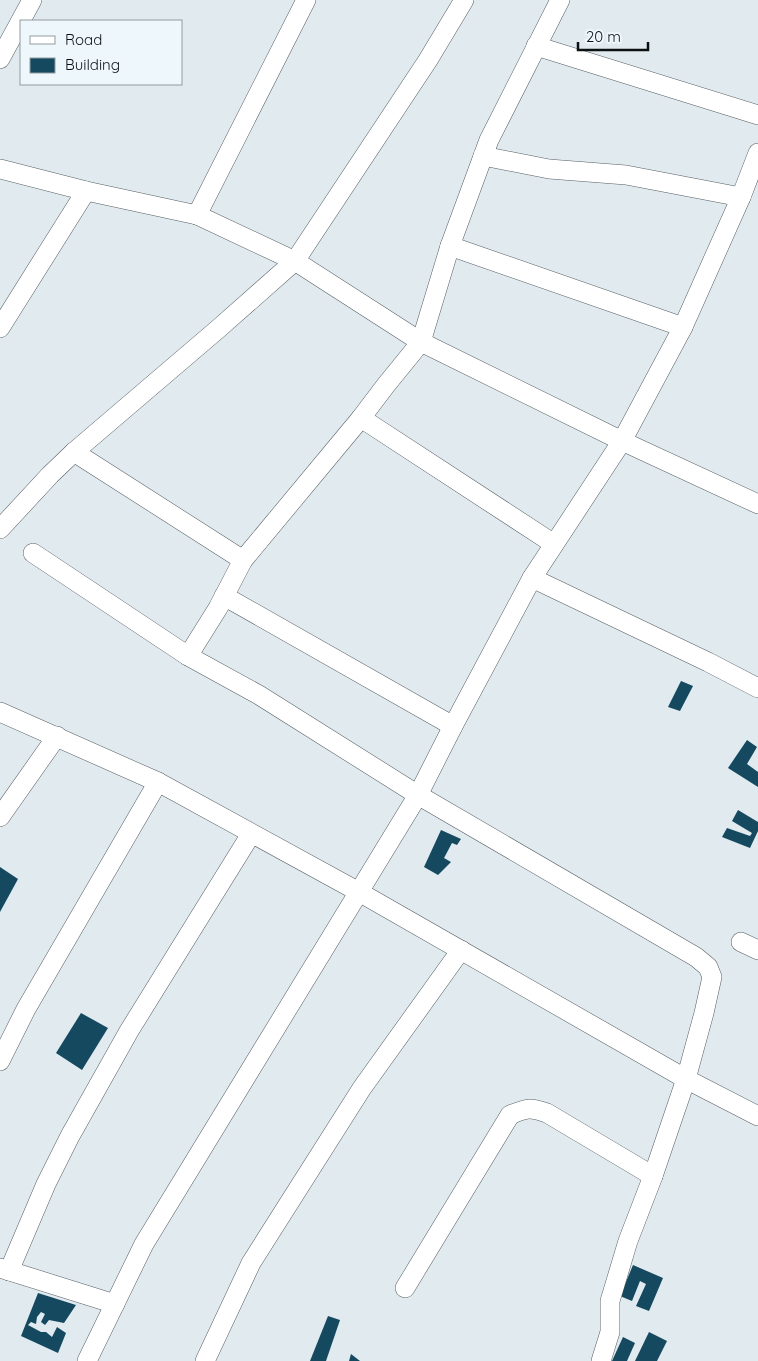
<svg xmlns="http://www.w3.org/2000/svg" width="758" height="1361" font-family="Quicksand,sans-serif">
<rect width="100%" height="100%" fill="#e0eaef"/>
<g fill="#154960">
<polygon points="681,681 693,686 680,711 668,707"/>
<polygon points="747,740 757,747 747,764 758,772 758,787 728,768"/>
<polygon points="738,810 758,822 758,831 750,848 722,837 727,828 750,836 752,833 732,821"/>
<polygon points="441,830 461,839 457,845 452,843 444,858 451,862 438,875 424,867"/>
<polygon points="0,867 18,879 0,912"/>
<polygon points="81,1013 108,1028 82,1070 56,1053"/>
<polygon points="633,1265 663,1278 649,1311 636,1306 646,1284 640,1281 632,1301 620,1296"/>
<polygon points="38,1293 76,1305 64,1323 49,1320 45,1325 41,1322 45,1314 41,1312 37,1317 36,1324 31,1322 28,1325 41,1332 46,1332 52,1337 57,1327 66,1333 58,1353 21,1336"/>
<polygon points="328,1316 340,1320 326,1361 310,1361"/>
<polygon points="649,1332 667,1341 657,1361 635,1361"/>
<polygon points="623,1337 635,1343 627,1361 612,1361"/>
<polygon points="351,1354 360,1361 349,1361"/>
</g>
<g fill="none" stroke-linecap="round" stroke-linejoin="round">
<defs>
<g id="street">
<polyline points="536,46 758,115"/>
<polyline points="0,59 32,0"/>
<polyline points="483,156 549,169 626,175 741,197"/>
<polyline points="0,169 86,191 197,215 295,261 421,342 622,441 758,504"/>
<polyline points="197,215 306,0"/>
<polyline points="450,246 683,327"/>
<polyline points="0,328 86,191"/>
<polyline points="361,418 554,544"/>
<polyline points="74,452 243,560"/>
<polyline points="0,529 50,475 74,452 218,329 295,261 428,60 464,0"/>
<polyline points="33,553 188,656 259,695 418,795 696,957 708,967 712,977 704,1013 686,1079 653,1176 628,1241 610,1301 610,1332 601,1361"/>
<polyline points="532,578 708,662 758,688"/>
<polyline points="224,596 453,726"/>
<polyline points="188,656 218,608 243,560 361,418 386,385 421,342 450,246 489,140 560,0"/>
<polyline points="0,712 158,782 359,892 686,1079 758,1116"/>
<polyline points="0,817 57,736"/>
<polyline points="741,942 758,950"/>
<polyline points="0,1061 26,1009 158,782"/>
<polyline points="0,1268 115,1304"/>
<polyline points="9,1271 46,1184 70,1136 129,1031 251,834"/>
<path d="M405,1288L510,1115C527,1108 529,1107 547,1113L653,1176"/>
<polyline points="87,1361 144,1244 418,795 453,726 532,578 622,441 683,327 741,197 758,153"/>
<polyline points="205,1361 251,1263 362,1088 461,950"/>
</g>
</defs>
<use href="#street" stroke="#575f64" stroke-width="20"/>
<use href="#street" stroke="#fff" stroke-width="19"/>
</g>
<rect x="20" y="20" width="162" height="65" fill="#edf7fc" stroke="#939b9e"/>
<rect x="30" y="36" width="25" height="8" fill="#ffffff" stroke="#939b9e"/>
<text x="65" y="45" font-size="15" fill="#0c1011">Road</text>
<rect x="30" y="58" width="25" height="15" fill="#154960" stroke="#939b9e"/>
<text x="65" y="70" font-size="15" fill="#0c1011">Building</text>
<path d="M578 42v8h70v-8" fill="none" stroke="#0c1011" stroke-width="2.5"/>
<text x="586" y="42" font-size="15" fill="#0c1011" stroke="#edf7fc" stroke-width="4" paint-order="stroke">20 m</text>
</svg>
